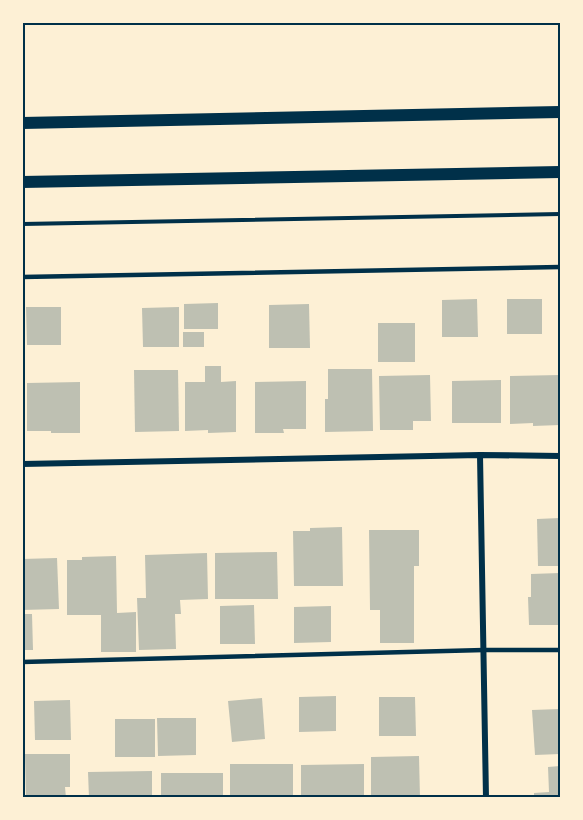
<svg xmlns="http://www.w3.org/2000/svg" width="583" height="820" font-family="'Sofia Sans Condensed',sans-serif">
<rect width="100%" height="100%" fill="#fdf0d5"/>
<g fill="#bec0b2">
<polygon points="477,299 478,337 442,337 442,300"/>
<rect x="507" y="299" width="35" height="35"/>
<polygon points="218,303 218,329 184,329 184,304"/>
<polygon points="309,304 310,348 269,348 269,305"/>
<polygon points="26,307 61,307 61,345 27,345"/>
<polygon points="179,307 179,347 143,347 142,308"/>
<rect x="378" y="323" width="37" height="39"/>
<rect x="183" y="332" width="21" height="15"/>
<polygon points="205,366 221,366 221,382 236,381 236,432 208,433 208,430 185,431 185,382 205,382"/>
<polygon points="328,369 372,369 373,431 325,432 325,399 328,399"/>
<polygon points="134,370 178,370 179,431 135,432"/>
<polygon points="430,375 431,421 413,421 413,430 380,430 379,376"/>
<polygon points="560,375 560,425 533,426 533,423 510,424 510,376"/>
<polygon points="501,380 501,423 452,423 452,381"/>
<polygon points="306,381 306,429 283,429 284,433 255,433 255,382"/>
<polygon points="80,382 80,433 51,433 51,431 27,431 27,383"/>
<polygon points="560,518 560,566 538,566 537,519"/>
<polygon points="342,527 343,586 294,586 293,531 310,531 310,528"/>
<polygon points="369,530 419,530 419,566 414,566 414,643 380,643 380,610 370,610"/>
<polygon points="277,552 278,599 215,599 215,553"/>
<polygon points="207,553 208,599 180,600 181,614 175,614 176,649 139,650 137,598 146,598 145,555"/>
<polygon points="116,556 117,613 136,612 136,652 101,652 101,615 67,615 67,560 82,560 82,557"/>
<polygon points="57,558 59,609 22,610 22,559"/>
<polygon points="560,573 560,625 529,625 528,597 531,597 531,574"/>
<polygon points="254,605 255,644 220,644 220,606"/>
<polygon points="331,606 331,642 294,643 294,607"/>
<polygon points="22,614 32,614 33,650 22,650"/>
<polygon points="336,696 336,731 299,732 299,697"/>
<polygon points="379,697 415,697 416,736 379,736"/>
<polygon points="262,698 265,739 232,742 228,701"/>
<polygon points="70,700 71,740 35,740 34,701"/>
<polygon points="560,709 560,754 535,755 532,710"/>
<polygon points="157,718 196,718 196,755 158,756"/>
<rect x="115" y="719" width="40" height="38"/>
<polygon points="25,754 70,754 70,787 65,787 66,798 26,798"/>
<polygon points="419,756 420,798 371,798 371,757"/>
<rect x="230" y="764" width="63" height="34"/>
<polygon points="364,764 364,798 301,798 301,765"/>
<polygon points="560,766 560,798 534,798 534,793 549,792 548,767"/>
<polygon points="152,771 152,798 89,798 88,772"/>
<rect x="161" y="773" width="62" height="25"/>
</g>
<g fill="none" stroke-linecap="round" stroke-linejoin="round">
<polyline stroke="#003049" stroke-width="4" points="22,224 560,214"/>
<g stroke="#003049" stroke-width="4.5">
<polyline points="22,277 560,267"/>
<polyline points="22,662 484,650 560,650"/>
</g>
<g stroke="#003049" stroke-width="6">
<polyline points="480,455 486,798"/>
<polyline points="22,464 480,455 560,456"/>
</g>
<g stroke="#003049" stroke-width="12">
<polyline points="22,123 560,112"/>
<polyline points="22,182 560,172"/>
</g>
</g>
<rect width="583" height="820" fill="none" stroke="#fdf0d5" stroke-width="48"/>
<rect x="24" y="24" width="535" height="772" fill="none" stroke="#003049" stroke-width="2"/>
</svg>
